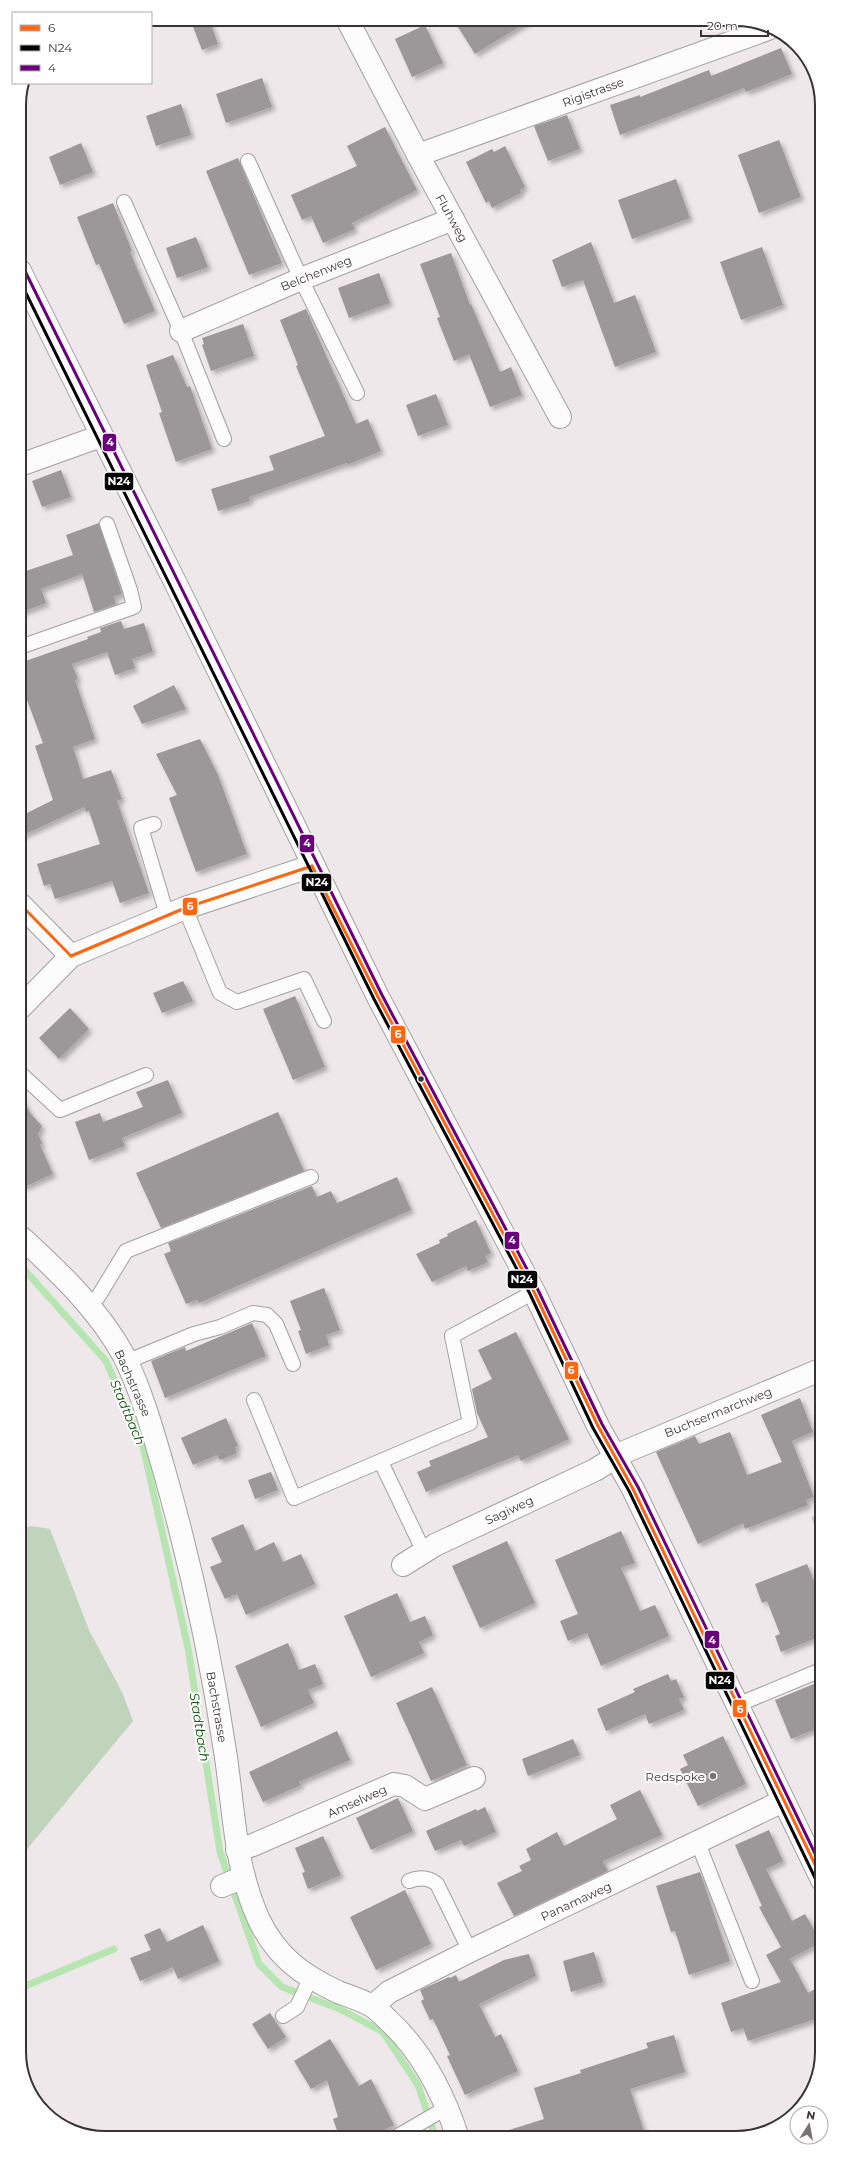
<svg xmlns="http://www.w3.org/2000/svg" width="841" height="2157" font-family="Montserrat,sans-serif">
<defs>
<filter id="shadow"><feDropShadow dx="3.5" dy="3.5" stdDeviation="2" flood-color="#0004"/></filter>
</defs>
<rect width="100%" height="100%" fill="#eee8ea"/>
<g fill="#c0d4bc">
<polygon points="821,1513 821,1535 818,1536 811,1517"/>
<polygon points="31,1526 50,1529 89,1630 122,1692 133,1721 23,1854 22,1529"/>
</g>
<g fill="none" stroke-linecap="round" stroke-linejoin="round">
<g stroke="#b7e5b1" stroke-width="7">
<polyline points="22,1267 106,1361 143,1446 188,1648 220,1852 259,1964 282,1987 340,2009 383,2032 418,2085 435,2136"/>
<polyline points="23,1987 114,1949"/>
</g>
</g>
<g fill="#9c9799" filter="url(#shadow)">
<polygon points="190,19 209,19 218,44 202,50"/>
<polygon points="453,19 532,19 475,54"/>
<polygon points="425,25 443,63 412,77 395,39"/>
<polygon points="781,48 792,74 746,92 744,88 620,135 610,105 640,95 640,97 709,70 711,76"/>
<polygon points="262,78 272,107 226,123 216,94"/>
<polygon points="181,104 191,135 156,146 146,116"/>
<polygon points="567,115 580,149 548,161 534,126"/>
<polygon points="385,127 417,190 352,223 355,229 323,243 311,216 302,220 291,195 357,166 347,146"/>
<polygon points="779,140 801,197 759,213 738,155"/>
<polygon points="81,143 93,172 60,185 49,157"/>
<polygon points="505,146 525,187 520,190 521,193 492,208 489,201 486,203 466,162 492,149 494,152"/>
<polygon points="238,158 282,263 249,275 206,171"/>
<polygon points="676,179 690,218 632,239 618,200"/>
<polygon points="113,203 132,251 130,252 155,311 124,324 99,264 96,265 77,217"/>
<polygon points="196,237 208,267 177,278 166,248"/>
<polygon points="591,242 614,303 635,295 656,352 615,367 583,280 562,287 552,260"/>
<polygon points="762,247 783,305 741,320 720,262"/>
<polygon points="451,253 470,305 471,304 500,372 511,367 522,395 490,407 469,354 454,361 437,318 440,317 420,264"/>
<polygon points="379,273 390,303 349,318 338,288"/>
<polygon points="306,309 356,424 368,419 381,451 347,465 347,463 249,497 250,501 218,511 211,489 274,470 269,456 325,436 296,366 298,365 280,320"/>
<polygon points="243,324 254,356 211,371 202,345 204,344 202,338"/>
<polygon points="173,355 187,387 190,386 212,449 176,462 159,413 162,412 146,365"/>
<polygon points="436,394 448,425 418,436 406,405"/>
<polygon points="61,470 71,497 42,507 32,481"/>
<polygon points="99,523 122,594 114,597 116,604 94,612 82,574 41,589 46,603 20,613 20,573 73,555 66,535"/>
<polygon points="121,621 124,629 144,623 153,652 132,659 135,668 115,675 107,652 72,664 78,679 75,680 95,739 73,747 83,779 111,770 122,799 117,801 149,893 120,903 112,881 55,899 50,884 44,886 37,864 100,844 89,811 86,812 84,807 21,836 21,816 53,800 35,746 43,743 20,681 20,663 88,639 87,637 101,632 100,628"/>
<polygon points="174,685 186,709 142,724 133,706"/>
<polygon points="200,739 218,775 247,854 196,872 169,798 177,795 156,754"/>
<polygon points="183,981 193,1001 162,1013 153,993"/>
<polygon points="295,996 325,1067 293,1080 263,1009"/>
<polygon points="70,1008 89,1029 59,1059 39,1038"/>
<polygon points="168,1080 182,1113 122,1138 125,1146 89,1160 75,1122 100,1113 103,1122 143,1107 136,1092"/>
<polygon points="21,1095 30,1113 42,1126 38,1134 42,1143 40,1145 53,1174 22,1188"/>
<polygon points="278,1112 304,1171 161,1228 136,1173"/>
<polygon points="397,1177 411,1210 199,1303 197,1300 186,1304 164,1254 171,1251 168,1243 312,1186 317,1197 331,1191 337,1203"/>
<polygon points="476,1220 491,1253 485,1256 488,1262 468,1271 466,1266 432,1282 416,1254 440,1243 439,1240 448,1236 447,1234"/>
<polygon points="324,1288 340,1330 326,1335 329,1345 306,1354 298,1331 301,1330 290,1301"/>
<polygon points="252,1323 266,1356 165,1398 151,1361 185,1347 186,1351"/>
<polygon points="516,1332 569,1439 521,1461 518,1455 426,1492 417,1472 431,1466 429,1461 488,1437 477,1413 472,1389 492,1379 478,1350"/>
<polygon points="800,1398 813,1432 792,1441 814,1497 806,1500 808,1505 745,1529 743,1523 698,1544 656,1452 695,1436 699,1444 730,1432 747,1475 782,1462 761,1415"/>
<polygon points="226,1418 238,1446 235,1447 237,1453 220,1460 217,1455 193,1465 181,1438"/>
<polygon points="271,1472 278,1490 255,1499 248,1480"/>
<polygon points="243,1524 255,1551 274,1542 283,1562 301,1554 315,1584 246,1615 237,1594 225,1599 210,1567 222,1562 211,1538"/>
<polygon points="621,1531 635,1563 621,1568 640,1611 655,1605 669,1636 601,1666 587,1633 568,1641 560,1621 578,1614 555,1560"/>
<polygon points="507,1541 535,1603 480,1628 452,1566"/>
<polygon points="807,1564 814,1581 821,1578 821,1636 781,1652 775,1636 780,1634 767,1601 762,1603 755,1584"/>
<polygon points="397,1593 410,1622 425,1616 433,1635 419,1642 424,1653 371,1677 344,1616"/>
<polygon points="288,1643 299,1670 315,1664 323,1684 308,1690 314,1703 261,1727 235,1666"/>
<polygon points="668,1674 671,1681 676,1679 684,1697 679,1699 684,1710 649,1724 645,1714 606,1731 597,1709 635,1692 633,1689"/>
<polygon points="821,1681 821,1727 791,1739 775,1700"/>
<polygon points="432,1687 467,1765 431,1781 396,1703"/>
<polygon points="337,1731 350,1760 299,1782 301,1785 263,1802 249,1772"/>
<polygon points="723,1736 746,1784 698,1806 680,1769 688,1765 683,1755"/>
<polygon points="573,1739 580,1755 528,1776 522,1759"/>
<polygon points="640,1790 662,1835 603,1861 608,1871 514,1916 497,1883 522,1871 519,1866 531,1860 526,1849 557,1832 564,1846 617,1819 610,1805"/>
<polygon points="398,1798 413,1831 371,1850 356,1818"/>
<polygon points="485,1807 496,1832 464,1846 461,1840 435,1851 426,1831 476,1809 477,1811"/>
<polygon points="769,1830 783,1861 766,1869 792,1921 805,1914 821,1942 790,1959 808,1993 822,1985 822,2017 748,2041 743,2028 731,2032 721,2003 781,1982 766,1955 781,1947 759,1907 762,1906 735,1845"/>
<polygon points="323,1836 341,1875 308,1889 302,1873 305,1872 295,1848"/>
<polygon points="700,1872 730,1961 689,1975 675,1931 671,1932 656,1886"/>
<polygon points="405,1890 431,1944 376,1970 350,1917"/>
<polygon points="203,1925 219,1961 178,1979 173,1967 140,1981 130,1958 151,1950 144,1935 160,1928 167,1942"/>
<polygon points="594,1952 603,1982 571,1992 563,1961"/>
<polygon points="529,1954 536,1976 479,2004 495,2037 501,2034 518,2071 465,2095 447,2056 450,2055 433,2019 430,2020 421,2001 424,1999 420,1990 449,1977 450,1978 456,1975 459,1982 504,1960"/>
<polygon points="270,2013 286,2037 268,2049 252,2024"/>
<polygon points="674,2035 685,2072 630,2089 645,2134 507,2135 506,2131 544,2119 534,2088 581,2073 580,2070 648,2048 646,2043"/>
<polygon points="330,2039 359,2086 371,2079 394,2125 372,2136 339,2136 333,2119 338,2117 327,2080 311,2089 294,2061"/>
</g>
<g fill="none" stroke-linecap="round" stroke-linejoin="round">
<defs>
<g id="lane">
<polyline points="248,161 301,279 357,393"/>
<polyline points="124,202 181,331 224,439"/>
<polyline points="20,647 134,607 130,590 107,524"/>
<polyline points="154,824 141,828 167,915"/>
<polyline points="185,908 220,993 237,1002 304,979 324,1021"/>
<polyline points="21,1074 60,1110 146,1075"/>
<polyline points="89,1305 98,1297 126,1251 311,1177"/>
<polyline points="126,1362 194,1334 220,1327 253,1313 267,1315 276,1324 293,1364"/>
<polyline points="254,1400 294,1498 470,1423 452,1336 534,1292"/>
<polyline points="381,1462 424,1552"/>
<polyline points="737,1705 821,1670"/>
<polyline points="698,1843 752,1981"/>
<path d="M409,1881C419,1877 428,1877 437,1884L470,1951"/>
<polyline points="283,2016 297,2007 310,1979"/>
<polyline points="398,2136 446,2108"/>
</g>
<g id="street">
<polyline points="347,19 418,155 560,417"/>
<polyline points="418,155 768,29"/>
<polyline points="181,331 301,279 453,219"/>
<polyline points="20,465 101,436"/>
<polyline points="21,905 71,956"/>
<polyline points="21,1007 71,956 185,908 312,866"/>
<path d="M22,1238C60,1273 99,1310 124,1356C142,1392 153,1432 164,1470C190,1561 211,1657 225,1751C234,1808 234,1866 259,1920C277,1957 302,1975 338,1992C349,1996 362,2000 372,2006C378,2010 383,2015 388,2020C422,2051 443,2093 457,2135"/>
<polyline points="403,1565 435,1545 595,1470 622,1453 820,1370"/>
<polyline points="237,1850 253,1845 394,1784 405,1786 425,1799 474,1778"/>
<polyline points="222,1886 244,1877"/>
<polyline points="373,2006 389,1992 470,1951 783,1801"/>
</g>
<polyline id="primary" points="20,271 178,588 378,997 534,1292 598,1426 633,1489 822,1880"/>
</defs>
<use href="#lane" stroke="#a39fa0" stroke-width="16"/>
<use href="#street" stroke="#a39fa0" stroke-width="24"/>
<use href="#primary" stroke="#a39fa0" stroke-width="24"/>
<use href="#lane" stroke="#fcfcfc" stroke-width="14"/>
<use href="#street" stroke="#fcfcfc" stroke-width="22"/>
<use href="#primary" stroke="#fcfcfc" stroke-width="22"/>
<defs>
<g id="bus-1">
<polyline points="312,866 378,997 534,1292 598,1426 633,1489 822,1879"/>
<polyline points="21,905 71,956"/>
<polyline points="71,956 185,908 312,866"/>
</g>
<polyline id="bus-2" points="20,281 374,999 530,1294 593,1428 629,1491 817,1882"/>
<polyline id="bus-3" points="24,269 382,995 538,1290 602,1424 638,1487 822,1868"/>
</defs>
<use href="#bus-1" stroke="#fff" stroke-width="6"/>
<use href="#bus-2" stroke="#fff" stroke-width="6"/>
<use href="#bus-3" stroke="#fff" stroke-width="6"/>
<use href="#bus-1" stroke="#ff6612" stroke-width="3"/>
<use href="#bus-2" stroke="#000" stroke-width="3"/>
<use href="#bus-3" stroke="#6b007d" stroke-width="3"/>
</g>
<circle fill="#393336" stroke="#fff" stroke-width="1.5" cx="421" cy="1079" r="3.5"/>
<circle fill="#787275" stroke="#fff" stroke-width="1.5" cx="713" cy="1776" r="4"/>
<g text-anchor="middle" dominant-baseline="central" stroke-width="4" stroke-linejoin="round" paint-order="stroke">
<g font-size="12" fill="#393336" stroke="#fff">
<text transform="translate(593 92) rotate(-20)">Rigistrasse</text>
<text transform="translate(452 218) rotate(61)">Fluhweg</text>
<text transform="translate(316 273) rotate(-22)">Belchenweg</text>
<text transform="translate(133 1383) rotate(66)">Bachstrasse</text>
<text transform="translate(718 1412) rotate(-22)">Buchsermarchweg</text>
<text transform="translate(509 1510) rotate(-25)">Sagiweg</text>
<text transform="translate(217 1707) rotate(80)">Bachstrasse</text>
<text transform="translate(357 1801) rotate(-24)">Amselweg</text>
<text transform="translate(576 1901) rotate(-25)">Panamaweg</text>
</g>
<g font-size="12" fill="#393336" stroke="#fff" text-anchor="end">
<text x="705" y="1776">Redspoke</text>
</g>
<g font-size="13" font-style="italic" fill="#054e01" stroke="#fff">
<text transform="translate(128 1412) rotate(67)">Stadtbach</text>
<text transform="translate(200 1727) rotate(81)">Stadtbach</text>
</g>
</g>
<path d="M0 0H841V2157H0ZM105 26H736A79 79 0 0 1 815 105V2052A79 79 0 0 1 736 2131H105A79 79 0 0 1 26 2052V105A79 79 0 0 1 105 26Z" fill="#fff" fill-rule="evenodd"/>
<path fill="none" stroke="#393336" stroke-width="2" d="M105 26H736A79 79 0 0 1 815 105V2052A79 79 0 0 1 736 2131H105A79 79 0 0 1 26 2052V105A79 79 0 0 1 105 26Z"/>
<g stroke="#fff" stroke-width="1.5">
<rect x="102" y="433" width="15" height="19" rx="4" fill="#6b007d"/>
<rect x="104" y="472" width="30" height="19" rx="4" fill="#000"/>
<rect x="299" y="834" width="16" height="19" rx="4" fill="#6b007d"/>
<rect x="301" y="873" width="31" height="19" rx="4" fill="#000"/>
<rect x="182" y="897" width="16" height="19" rx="4" fill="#ff6612"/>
<rect x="390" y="1025" width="16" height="19" rx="4" fill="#ff6612"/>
<rect x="504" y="1231" width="16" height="19" rx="4" fill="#6b007d"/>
<rect x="507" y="1270" width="31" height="19" rx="4" fill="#000"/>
<rect x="564" y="1361" width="15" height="19" rx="4" fill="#ff6612"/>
<rect x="704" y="1630" width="16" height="19" rx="4" fill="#6b007d"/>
<rect x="705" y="1671" width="30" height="19" rx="4" fill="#000"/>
<rect x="732" y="1699" width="15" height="19" rx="4" fill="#ff6612"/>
</g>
<g font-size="11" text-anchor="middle" font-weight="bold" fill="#fff">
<text x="110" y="446">4</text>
<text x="119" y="485">N24</text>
<text x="307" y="847">4</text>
<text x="317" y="886">N24</text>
<text x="190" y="910">6</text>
<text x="398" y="1038">6</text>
<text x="512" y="1244">4</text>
<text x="522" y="1283">N24</text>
<text x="571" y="1374">6</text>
<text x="712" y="1644">4</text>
<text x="720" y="1684">N24</text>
<text x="740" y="1713">6</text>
</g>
<rect x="12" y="12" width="140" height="72" fill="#ffffff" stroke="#b0adaf"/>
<rect x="20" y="25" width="20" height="6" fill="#ff6612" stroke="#b0adaf"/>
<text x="48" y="32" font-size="12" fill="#393336">6</text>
<rect x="20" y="45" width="20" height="6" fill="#000000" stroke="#b0adaf"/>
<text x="48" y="52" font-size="12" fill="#393336">N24</text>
<rect x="20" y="65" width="20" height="6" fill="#6b007d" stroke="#b0adaf"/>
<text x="48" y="72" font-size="12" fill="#393336">4</text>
<g transform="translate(809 2125) rotate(11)"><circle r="19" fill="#ffffff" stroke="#b0adaf"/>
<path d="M0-3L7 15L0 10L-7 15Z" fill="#787275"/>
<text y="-6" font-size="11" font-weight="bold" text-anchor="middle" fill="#393336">N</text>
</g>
<path d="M701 30v6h67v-6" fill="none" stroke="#393336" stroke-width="2"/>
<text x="707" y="30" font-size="12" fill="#393336" stroke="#ffffff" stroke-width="3" paint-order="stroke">20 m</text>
</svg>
